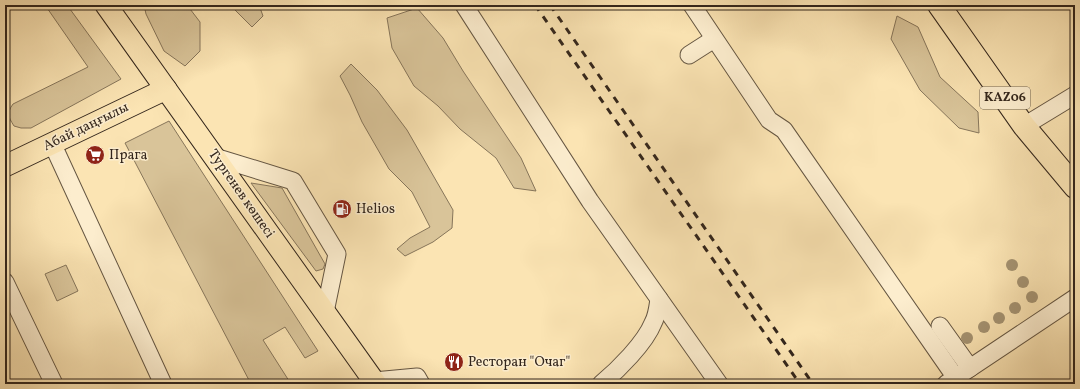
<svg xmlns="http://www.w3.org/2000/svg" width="1080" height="389" font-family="Vollkorn,serif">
<rect width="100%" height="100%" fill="#fbe4b3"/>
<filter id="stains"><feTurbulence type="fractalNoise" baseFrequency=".005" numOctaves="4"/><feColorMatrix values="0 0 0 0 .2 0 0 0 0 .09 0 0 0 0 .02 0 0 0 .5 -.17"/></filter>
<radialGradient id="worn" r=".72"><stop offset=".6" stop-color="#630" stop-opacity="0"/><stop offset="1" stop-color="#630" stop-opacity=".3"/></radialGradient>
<g fill="#d9c499" stroke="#86755a">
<path d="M45,5H67L121,79L31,128H21L14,126C8,116 6,114 13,104L88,67Z"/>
<polygon points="144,5 187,5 200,22 200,51 185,66 164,51 146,14"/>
<polygon points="230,5 259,5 263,16 252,27"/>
<polygon points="417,8 443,38 463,71 521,158 536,191 514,188 496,158 460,129 438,106 414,86 392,48 387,18"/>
<polygon points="897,16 918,27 940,77 978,112 979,133 959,128 920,90 891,39"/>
<polygon points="351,64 377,90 407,130 453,210 452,228 433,242 405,256 397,249 410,238 430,227 412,192 389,169 362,122 350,95 340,76"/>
<polygon points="169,121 318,351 305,358 285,327 263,340 291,384 251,384 125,143"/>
<polygon points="251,183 282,188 325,264 323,269 316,271"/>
<polygon points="66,265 78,291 57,301 45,274"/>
</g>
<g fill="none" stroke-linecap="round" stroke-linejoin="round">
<defs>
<g id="minor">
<polyline points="464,5 590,201 719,384"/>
<polyline points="692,5 769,120 784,130 956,378"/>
<polyline points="689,55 714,39"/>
<polyline points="1024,126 1075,95"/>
<polyline points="52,143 163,384"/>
<polyline points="215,157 293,181 337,254 325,312"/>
<polyline points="5,282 54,384"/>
<polyline points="940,326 970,368"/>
<polyline points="374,381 417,377 421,384"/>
<path d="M601,384C618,370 645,343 653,323C657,316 658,306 659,299"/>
<polyline points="946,384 1075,298"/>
</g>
<g id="major">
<polyline points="106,5 376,384"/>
<polyline points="5,166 166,89"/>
</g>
<polyline id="highway" points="939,5 1024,126 1075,187"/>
</defs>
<use href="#minor" stroke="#655642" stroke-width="19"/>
<use href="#major" stroke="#33261c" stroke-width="23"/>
<use href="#highway" stroke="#33261c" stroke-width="24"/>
<use href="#minor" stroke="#fcedce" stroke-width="17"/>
<use href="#major" stroke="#fbe4b3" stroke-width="21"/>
<use href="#highway" stroke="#fbe4b3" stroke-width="22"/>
<g stroke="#33261c" stroke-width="3" stroke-dasharray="7 7" stroke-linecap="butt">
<polyline points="535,5 800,384"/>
<polyline points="550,5 813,384"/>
</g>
</g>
<g fill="#a49271">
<circle cx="1012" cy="265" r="6"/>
<circle cx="1023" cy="282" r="6"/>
<circle cx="1032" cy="297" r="6"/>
<circle cx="1015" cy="308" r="6"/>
<circle cx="999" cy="318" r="6"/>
<circle cx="984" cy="327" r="6"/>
<circle cx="967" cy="338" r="6"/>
</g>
<defs>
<symbol id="supermarket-disc" viewBox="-11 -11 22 22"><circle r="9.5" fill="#8f2418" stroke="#fcedce"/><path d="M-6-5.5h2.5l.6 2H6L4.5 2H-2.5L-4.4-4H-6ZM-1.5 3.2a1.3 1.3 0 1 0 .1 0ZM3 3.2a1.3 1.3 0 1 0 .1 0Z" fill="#fff"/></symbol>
<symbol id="fuel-disc" viewBox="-11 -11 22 22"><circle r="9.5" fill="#8f2418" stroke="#fcedce"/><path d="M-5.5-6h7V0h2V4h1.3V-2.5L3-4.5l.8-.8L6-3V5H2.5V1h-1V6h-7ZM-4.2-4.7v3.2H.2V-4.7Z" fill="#fff"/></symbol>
<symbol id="restaurant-disc" viewBox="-11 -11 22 22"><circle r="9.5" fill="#8f2418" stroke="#fcedce"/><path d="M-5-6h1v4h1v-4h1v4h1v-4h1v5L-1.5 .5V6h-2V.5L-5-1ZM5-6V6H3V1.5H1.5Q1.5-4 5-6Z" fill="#fff"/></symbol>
</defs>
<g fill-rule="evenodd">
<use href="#supermarket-disc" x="84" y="144" width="22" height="22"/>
<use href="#fuel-disc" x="331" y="198" width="22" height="22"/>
<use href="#restaurant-disc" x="443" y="351" width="22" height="22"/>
</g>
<g text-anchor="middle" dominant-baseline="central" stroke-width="3" stroke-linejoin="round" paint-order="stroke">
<rect fill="#fcedce" stroke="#6f6251" stroke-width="1" x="980" y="87" width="50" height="22" rx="3"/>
<g font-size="13" font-weight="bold" fill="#33261c">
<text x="1005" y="98">KАZ06</text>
</g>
<g font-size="14" fill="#33261c" stroke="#fcedce">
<text transform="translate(86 127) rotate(-26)">Абай даңғылы</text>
<text transform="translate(241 194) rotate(55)">Тургенев көшесі</text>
</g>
<g font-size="14" fill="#33261c" stroke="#fcedce" text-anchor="start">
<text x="109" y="155">Прага</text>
<text x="356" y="209">Helios</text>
<text x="468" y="362">Ресторан "Очаг"</text>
</g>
</g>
<rect width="1080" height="389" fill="none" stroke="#fbe4b3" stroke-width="20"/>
<rect x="6" y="6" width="1068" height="377" fill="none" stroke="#33261c" stroke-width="2"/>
<rect x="10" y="10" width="1060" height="369" fill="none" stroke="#33261c"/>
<rect width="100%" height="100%" filter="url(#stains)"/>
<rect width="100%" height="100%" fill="url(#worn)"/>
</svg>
